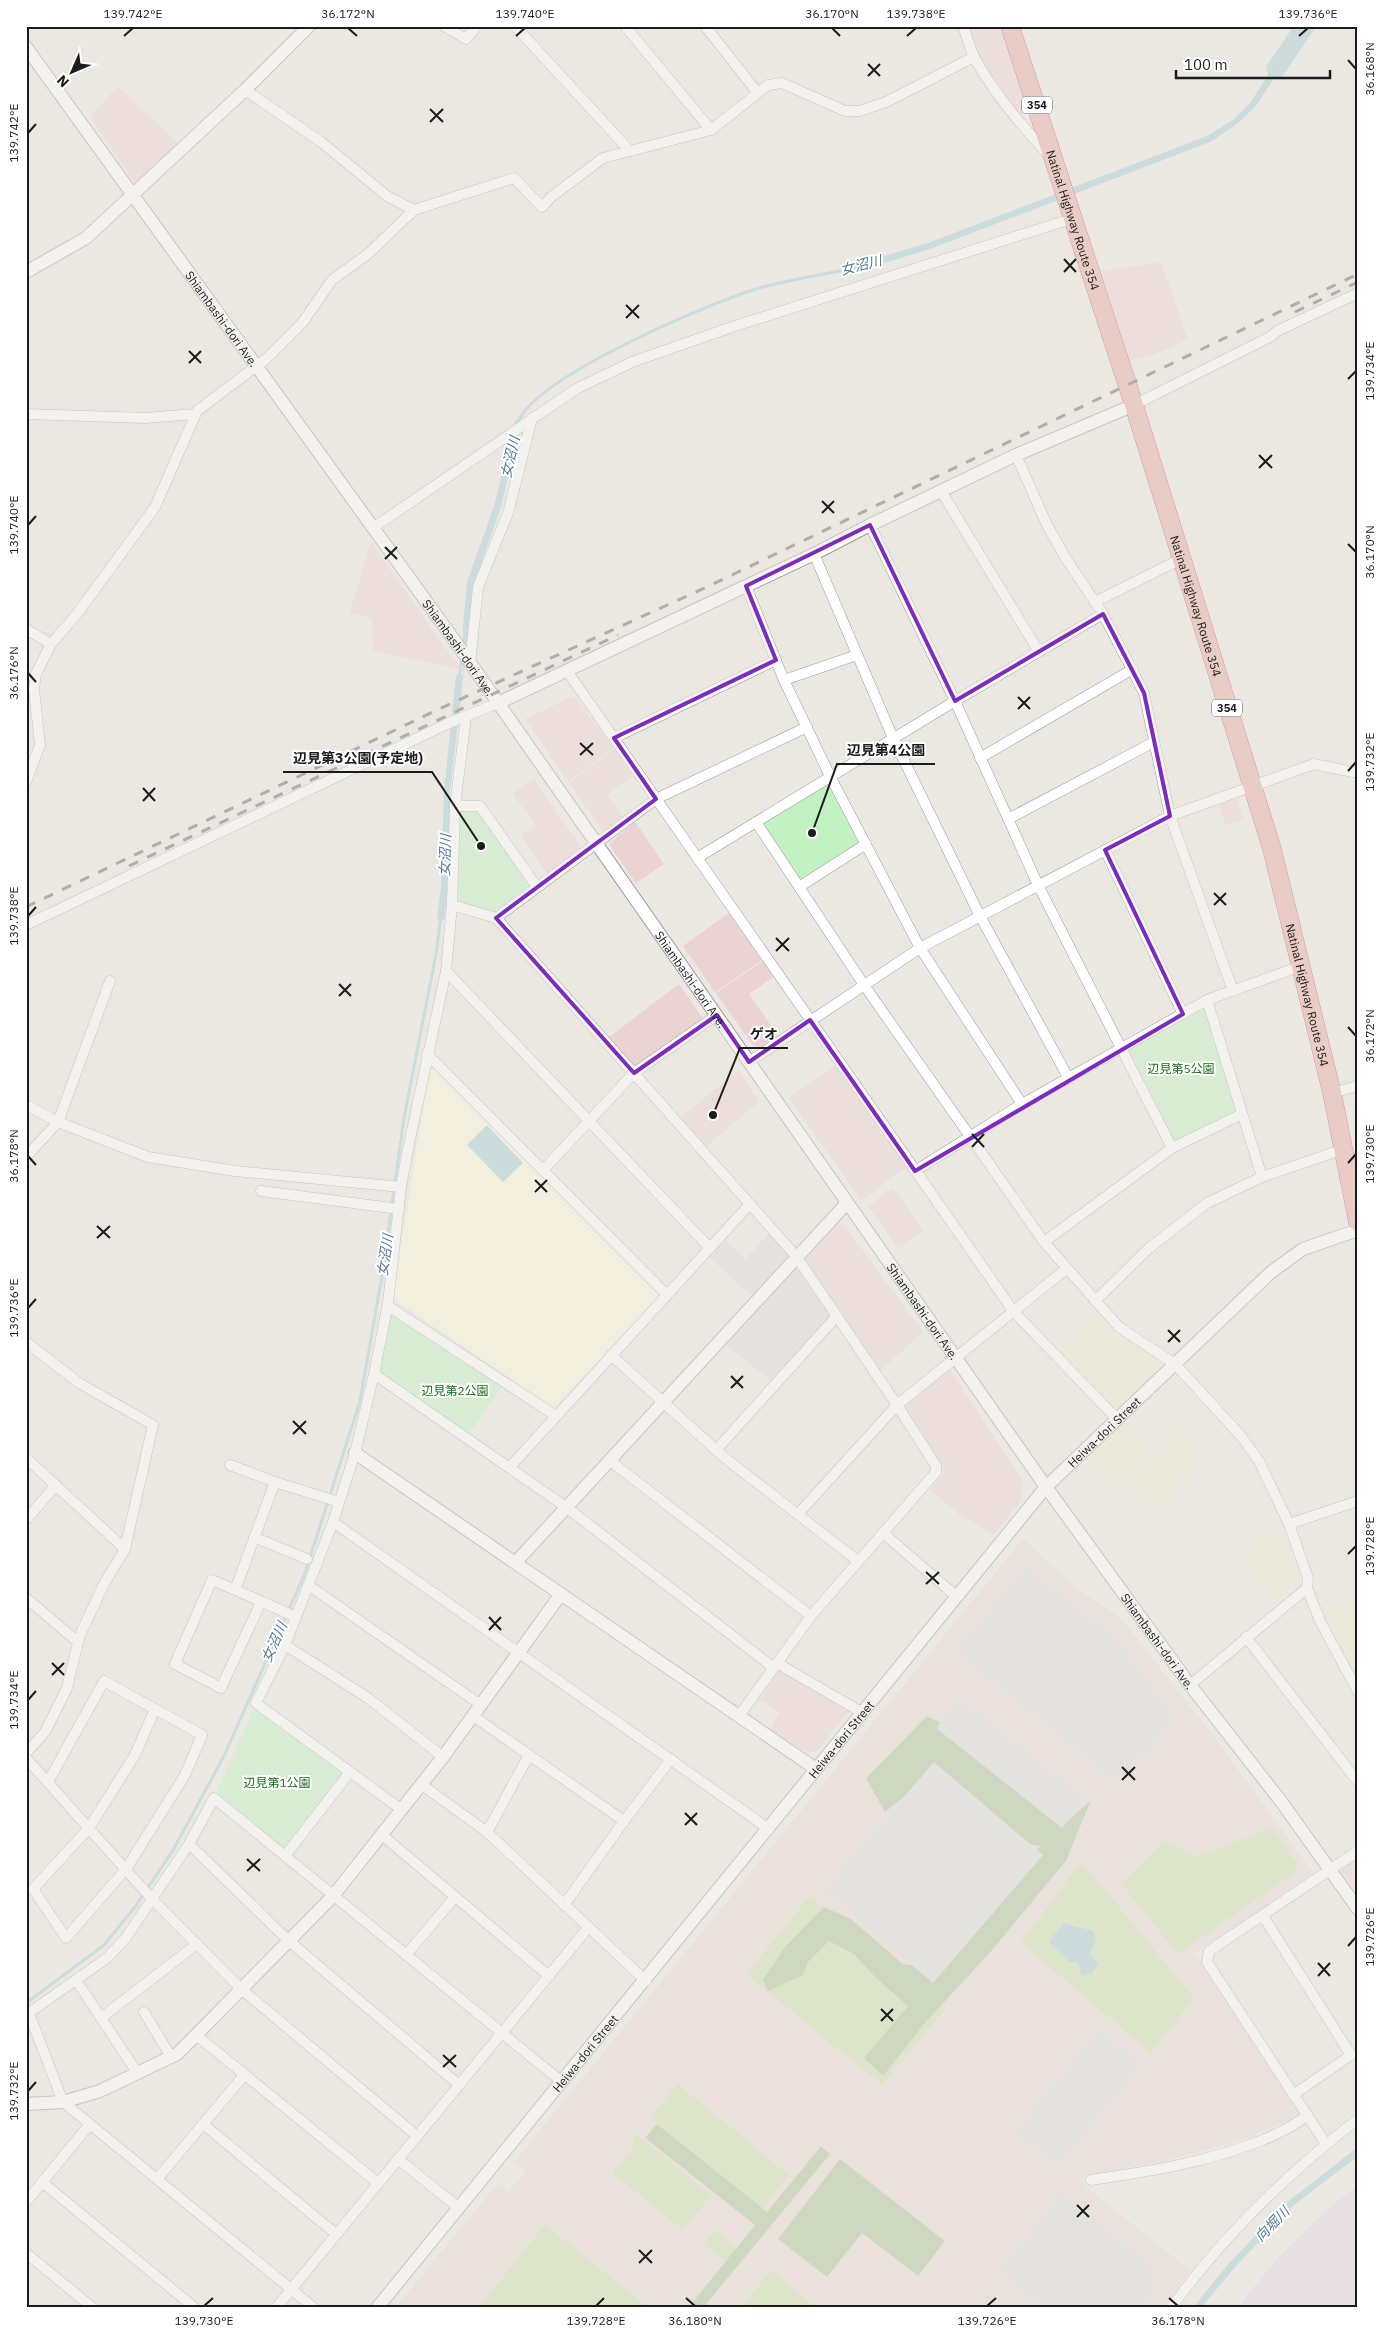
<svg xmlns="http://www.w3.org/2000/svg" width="1384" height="2334" font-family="'IBM Plex Sans','Noto Sans JP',sans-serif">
<rect width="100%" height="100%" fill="#ebe7e1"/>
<g fill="#ebd2d3">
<polygon points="969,26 1000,26 1024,96 1025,106 1020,118 977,55"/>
<polygon points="118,86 179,145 137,186 90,117"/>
<polygon points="1161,262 1188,340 1148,357 1130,361 1101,271"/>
<polygon points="371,542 460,669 373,651 372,619 350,612"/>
<polygon points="574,696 613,748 568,782 525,719"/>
<polygon points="614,749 632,776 607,795 624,819 604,834 589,811 598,802 588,810 569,783"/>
<polygon points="534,779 583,850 549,876 521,836 535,825 513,794"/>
<polygon points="1237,799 1244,820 1226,825 1219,804"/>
<polygon points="635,822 664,864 636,883 609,844"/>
<polygon points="729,913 762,960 715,992 683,946"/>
<polygon points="763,961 773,977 749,994 778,1036 761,1047 752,1044 716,993"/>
<polygon points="679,984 703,1019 634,1067 608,1038"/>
<polygon points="835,1065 906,1168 861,1200 789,1098"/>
<polygon points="739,1071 759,1102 705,1147 680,1117"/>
<polygon points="893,1188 924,1231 898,1249 868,1206"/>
<polygon points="837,1224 845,1226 923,1332 880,1371 805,1260"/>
<polygon points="950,1369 1023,1481 1021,1502 994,1534 960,1515 930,1490 946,1471 905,1412 907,1404"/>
<polygon points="780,1670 850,1709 817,1751 807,1752 770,1730 780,1713 759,1700"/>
<polygon points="1358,1857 1358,1894 1341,1870"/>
</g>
<polygon fill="#e4d4e2" points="1358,2186 1358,2308 1237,2308 1276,2260 1333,2204"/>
<polygon fill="#fbf8db" points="434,1068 658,1293 658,1298 554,1408 396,1301 393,1295 429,1070"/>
<polygon fill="#ecdad6" points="1023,1539 1082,1592 1121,1618 1218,1742 1312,1871 1311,1876 1195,1953 1298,2111 1293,2118 1247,2138 1173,2159 1083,2176 1086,2187 1191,2271 1163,2308 395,2308 498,2183 509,2191 525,2172 514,2162"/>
<g fill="#e9e8ce">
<polygon points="1097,1314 1111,1330 1160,1360 1161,1370 1118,1410 1058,1351"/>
<polygon points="1124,1420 1156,1454 1122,1488 1089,1453"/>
<polygon points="1182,1433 1204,1459 1157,1508 1135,1480"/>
<polygon points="1277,1527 1301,1580 1275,1600 1246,1563 1256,1542"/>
<polygon points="1358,1600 1358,1674 1354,1674 1324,1612"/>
</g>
<g fill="#cbe1ac">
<polygon points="1272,1828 1298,1865 1293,1874 1178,1954 1121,1884 1165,1840 1197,1857"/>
<polygon points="1080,1863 1094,1876 1194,1998 1151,2053 1021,1943"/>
<polygon points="810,1896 946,2008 882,2085 746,1974"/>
<polygon points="678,2084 789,2175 762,2209 650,2117"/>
<polygon points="635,2133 711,2195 683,2230 612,2173 632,2149"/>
<polygon points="545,2224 649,2308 478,2308"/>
<polygon points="716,2229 738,2249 726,2262 704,2243"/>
<polygon points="771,2270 817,2308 741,2308"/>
</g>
<g fill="#abc69a">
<polygon points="927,1716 973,1738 1062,1826 1091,1800 1066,1861 993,1949 925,2023 883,2076 864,2058 908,2006 876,1978 854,1954 829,1941 808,1962 803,1975 768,1991 763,1980 785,1947 824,1907 851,1919 903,1964 931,1968 1022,1872 1040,1846 1003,1839 933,1774 885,1812 866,1778"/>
<polygon points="657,2124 767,2212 821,2146 830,2154 703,2308 688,2308 755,2225 645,2138"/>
<polygon points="840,2159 945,2241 918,2276 862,2233 827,2277 778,2239"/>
</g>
<g fill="#c2f2c2">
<polygon points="830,776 866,844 799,887 756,822"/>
<polygon points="455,806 480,806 537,887 496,918 452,905"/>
<polygon points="1207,1000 1242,1114 1172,1148 1122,1049"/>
<polygon points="388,1306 505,1383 466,1438 374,1374"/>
<polygon points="256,1703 350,1772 285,1856 214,1798"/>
</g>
<g fill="#dbdbdb">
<polygon points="769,1233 789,1255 752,1296 709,1257 725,1240 746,1259"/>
<polygon points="796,1265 831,1317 772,1382 727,1345"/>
<polygon points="1025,1567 1122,1645 1173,1717 1151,1747 1112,1778 956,1651"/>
<polygon points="960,1699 1085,1798 1062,1828 936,1728"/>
<polygon points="934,1762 1043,1855 933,1983 824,1890"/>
<polygon points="1098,2031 1142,2065 1058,2165 1015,2132"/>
<polygon points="1061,2192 1153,2268 1150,2295 1141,2308 1047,2308 1001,2271"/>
</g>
<g fill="#a6ced5">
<polygon points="1287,46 1293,50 1255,107 1237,124 1210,142 930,249 865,269 863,262 928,243 1207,136 1234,119 1250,103"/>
<polygon points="515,420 521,423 501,507 474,584 450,791 448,889 444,920 437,919 441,887 444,791 456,675 463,675 463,627 467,582 494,506"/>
<polygon points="487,1125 523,1163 503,1182 467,1145"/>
<polygon points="1063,1923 1093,1931 1096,1939 1090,1954 1098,1964 1092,1973 1082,1976 1077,1962 1069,1962 1049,1942"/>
<polygon points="1358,2147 1358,2156 1294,2205 1235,2267 1201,2308 1196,2304 1230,2262 1290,2200"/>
</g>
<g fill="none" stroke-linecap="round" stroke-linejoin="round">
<g stroke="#a6ced5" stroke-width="3">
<path d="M517,425C529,379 710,303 756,289C793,278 831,274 867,265"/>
<polyline points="459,678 462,659"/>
<polyline points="26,2003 103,1946 135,1907 173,1850 224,1756 305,1573 360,1401 382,1276 404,1118 436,954 441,916"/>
</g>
<polyline stroke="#a6ced5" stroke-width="19" points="1276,69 1305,26"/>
<defs>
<g id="minor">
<polyline points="444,26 466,39 477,26"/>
<polyline points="515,26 630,151"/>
<polyline points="625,26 711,130"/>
<polyline points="705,26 757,92"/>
<path d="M963,26C967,37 970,49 975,59C994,93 1020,124 1046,152L1050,153"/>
<polyline points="245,90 320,141 387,196 414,210"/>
<polyline points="1134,405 1270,337 1277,331 1358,293"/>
<polyline points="26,414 145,418 195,414"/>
<polyline points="1016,455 1047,525 1065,557 1103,614 1144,693 1170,816 1233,991"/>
<polyline points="941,491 1039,652"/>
<polyline points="870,525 955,701 1038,885 1172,1148"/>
<polyline points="373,528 576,389 632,362 732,327 1074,218"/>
<polyline points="814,554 893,738 980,916 1069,1079"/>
<polyline points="746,586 783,678 830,776 920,948 1022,1104"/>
<polyline points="1095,602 1181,559"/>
<polyline points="26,629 51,644"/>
<polyline points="470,664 478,587 508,513 532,418"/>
<polyline points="567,671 1014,1312 1117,1419"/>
<polyline points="784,680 857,655"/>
<polyline points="614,738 776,660"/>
<polyline points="980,758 1133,669"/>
<polyline points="26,782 40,745 34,689 36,674 51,644 77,614 155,507 197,411 266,359 303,322 332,280 368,254 414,210 514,178 542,207 551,197 603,158 711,130 768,85 782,83 845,111 860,111 886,102 974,57"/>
<polyline points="455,806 480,806 537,887"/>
<polyline points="1008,819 1154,742"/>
<polyline points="756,822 864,985 1044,1242 1119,1327 1175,1364 1241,1436 1259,1461 1289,1524 1308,1578 1307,1588 1320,1621 1358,1692"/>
<polyline points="1105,850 1183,1014"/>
<polyline points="697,858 955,701 1103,614"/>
<polyline points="799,887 866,844"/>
<polyline points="452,905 496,918 796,1256 897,1405 936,1466 936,1472 811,1616 739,1716"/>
<polyline points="496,918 656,799 807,727"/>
<polyline points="26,925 449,723 498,703"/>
<polyline points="446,971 710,1248"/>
<polyline points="1207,1000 1262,1177"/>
<polyline points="427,1054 667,1295"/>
<polyline points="749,1062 920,948 1170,816 1314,764 1358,773"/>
<polyline points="1332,1093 1358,1086"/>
<polyline points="26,1105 58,1122 148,1157 235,1171 401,1187"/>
<polyline points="26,1157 58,1122 110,981"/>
<polyline points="543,1170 634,1073 717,1015"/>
<polyline points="915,1171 1022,1104 1207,1000 1301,966"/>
<polyline points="261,1191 399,1209"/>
<polyline points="1044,1242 1172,1148 1242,1114"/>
<polyline points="1095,1301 1148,1249 1207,1203 1262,1177 1344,1149"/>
<polyline points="388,1306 556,1416"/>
<polyline points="26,1342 79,1383 153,1425 125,1549 104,1584 80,1635 67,1688 45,1732 26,1753"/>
<polyline points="611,1355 725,1458 858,1561"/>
<polyline points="374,1374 566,1507 774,1668"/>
<polyline points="716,1450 837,1316"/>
<polyline points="26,1458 125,1549"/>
<polyline points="609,1460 811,1616"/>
<polyline points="230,1465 275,1482 235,1590"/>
<polyline points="510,1467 750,1204"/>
<polyline points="275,1482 339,1502"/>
<polyline points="798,1514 897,1405 1066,1269"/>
<polyline points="26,1520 56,1485"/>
<polyline points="333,1522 769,1829"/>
<polyline points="1289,1524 1358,1501"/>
<polyline points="883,1533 956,1596"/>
<polyline points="254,1537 307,1559"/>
<polyline points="308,1585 481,1705"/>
<polyline points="26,1598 78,1642"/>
<path d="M261,1602L221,1688L175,1664L212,1580C240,1592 268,1604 296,1617"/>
<polyline points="1246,1637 1358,1782"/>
<polyline points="285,1645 368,1698 443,1757"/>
<polyline points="777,1663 863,1713"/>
<polyline points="1190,1685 1307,1588"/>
<polyline points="473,1716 624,1821 671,1759"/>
<polyline points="26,1758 152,1899 241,1989 417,2136"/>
<polyline points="48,1782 104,1681 202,1735 185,1775 126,1869 66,1938 33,1889 89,1828 135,1755 155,1709"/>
<polyline points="422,1785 487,1832 646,1981"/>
<polyline points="402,1810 256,1703 285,1645 333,1522 355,1453 374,1374 388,1303 401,1187 408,1149 446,971 452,905 455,806 466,717"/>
<polyline points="487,1832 529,1755"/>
<polyline points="382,1835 549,1976"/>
<polyline points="189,1844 289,1941 459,2085"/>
<polyline points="285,1856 350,1772"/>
<polyline points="564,1905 624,1821"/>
<polyline points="1263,1916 1351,2055 1293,2095"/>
<polyline points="406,1955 455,1897"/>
<polyline points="76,1980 138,2074"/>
<polyline points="144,2012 171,2057"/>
<polyline points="29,2013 63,2102 314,2308"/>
<polyline points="26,2015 107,1958 125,1939 189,1844 214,1798 562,2082"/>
<polyline points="101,2018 197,1944"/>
<polyline points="196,2035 378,2183"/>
<polyline points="203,2124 336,2234"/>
<polyline points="1326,2144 1207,1962 1209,1951 1358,1851"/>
<polyline points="398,2159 459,2208"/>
<polyline points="157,2179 245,2074"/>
<path d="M1091,2180C1149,2171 1205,2163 1260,2141C1277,2134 1293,2127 1307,2115"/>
<polyline points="42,2182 195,2308"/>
<polyline points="26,2202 90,2124"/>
<polyline points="26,2253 93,2308"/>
<polyline points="276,2308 588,1928"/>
<path d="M1171,2308C1223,2236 1288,2173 1358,2119"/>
</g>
<g id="tertiary">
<path id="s1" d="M26,47L457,644L1046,1487L1190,1685L1280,1800L1358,1909"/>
<polyline points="26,272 86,238 245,90 309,26"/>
<polyline points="498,703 814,554 870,525 1016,455 1134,405"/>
<polyline points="355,1453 816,1769"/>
<polyline points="516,1562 847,1203"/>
<polyline points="26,2104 63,2102 100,2091 177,2054 196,2035 333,1896 443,1757 561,1594"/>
<path id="s2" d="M377,2308L1046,1487L1270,1273L1303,1249L1358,1230"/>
</g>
<g id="trunk">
<path id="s3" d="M1010,26L1134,405L1272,849L1332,1093L1358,1222"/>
</g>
</defs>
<use href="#minor" stroke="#9c9c9c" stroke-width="11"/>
<use href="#tertiary" stroke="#9c9c9c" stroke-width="14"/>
<use href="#trunk" stroke="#c23673" stroke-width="19"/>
<use href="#minor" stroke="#fff" stroke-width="10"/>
<use href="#tertiary" stroke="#fff" stroke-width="12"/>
<use href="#trunk" stroke="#e6aca3" stroke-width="18"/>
<g stroke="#696969" stroke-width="3" stroke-dasharray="10 10" stroke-linecap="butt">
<polyline points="1295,312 1358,282"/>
<polyline points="129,866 618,635"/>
<polyline points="26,907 439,709 709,586 1358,274"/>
</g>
</g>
<path d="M0 0H1384V2334H0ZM870,525L955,701L1103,614L1144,693L1170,816L1105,850L1183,1014L915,1171L810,1020L749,1062L717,1015L634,1073L496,918L656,799L614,738L776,660L746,586Z" fill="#ebe7e1" fill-opacity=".55" fill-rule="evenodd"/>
<path fill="none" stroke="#7b2cbf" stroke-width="4" stroke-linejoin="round" d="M870,525L955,701L1103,614L1144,693L1170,816L1105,850L1183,1014L915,1171L810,1020L749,1062L717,1015L634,1073L496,918L656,799L614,738L776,660L746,586Z"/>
<path fill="none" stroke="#1b1b1b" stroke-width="2" d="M348,28L357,36M832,28L840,36M124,36L133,28M516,36L525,28M907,36L916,28M1299,36L1308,28M1348,60L1356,69M868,64L880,76M868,76L880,64M430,109L443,122M430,122L443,109M28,133L36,124M1064,259L1076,272M1064,272L1076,259M626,305L639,318M626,318L639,305M189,351L201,363M189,363L201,351M1348,379L1356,371M1259,455L1272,468M1259,468L1272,455M822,501L834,513M822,513L834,501M28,525L36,516M1348,544L1356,552M385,547L397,559M385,559L397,547M28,673L36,682M1018,697L1030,709M1018,709L1030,697M580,743L593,755M580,755L593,743M1348,771L1356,762M143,788L155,801M143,801L155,788M1214,893L1226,905M1214,905L1226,893M28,916L36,907M776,938L789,951M776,951L789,938M339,984L351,996M339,996L351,984M1348,1027L1356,1036M972,1134L984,1147M972,1147L984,1134M28,1156L36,1165M1348,1163L1356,1154M535,1180L547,1192M535,1192L547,1180M97,1226L110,1238M97,1238L110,1226M28,1308L36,1299M1168,1330L1180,1342M1168,1342L1180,1330M731,1376L743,1388M731,1388L743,1376M293,1421L306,1434M293,1434L306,1421M1348,1554L1356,1546M926,1572L939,1584M926,1584L939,1572M489,1617L501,1630M489,1630L501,1617M52,1663L64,1675M52,1675L64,1663M28,1700L36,1691M1122,1767L1135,1780M1122,1780L1135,1767M685,1813L697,1825M685,1825L697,1813M247,1859L260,1871M247,1871L260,1859M1348,1946L1356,1937M1318,1963L1330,1976M1318,1976L1330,1963M881,2009L893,2021M881,2021L893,2009M443,2055L456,2067M443,2067L456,2055M28,2091L36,2082M1077,2205L1089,2217M1077,2217L1089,2205M639,2250L652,2263M639,2263L652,2250M686,2298L695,2306M1169,2298L1178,2306M204,2306L213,2298M596,2306L604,2298M987,2306L996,2298"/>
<g text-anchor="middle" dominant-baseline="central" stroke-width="4" stroke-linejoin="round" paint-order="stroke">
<g fill="#fff" stroke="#5f5f5f" stroke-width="1">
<rect x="1022" y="96.5" width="30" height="17" rx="4"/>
<rect x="1212" y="699.5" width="30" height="17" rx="4"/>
</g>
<g font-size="11" font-weight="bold" fill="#1b1b1b">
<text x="1037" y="105">354</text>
<text x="1227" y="708">354</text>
</g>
<g font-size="12" fill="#1b1b1b" stroke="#fff">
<text stroke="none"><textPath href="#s3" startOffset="204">Natinal Highway Route 354</textPath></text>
<text stroke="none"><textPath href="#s1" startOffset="335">Shiambashi-dori Ave.</textPath></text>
<text stroke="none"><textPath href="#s3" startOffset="609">Natinal Highway Route 354</textPath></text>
<text stroke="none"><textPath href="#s1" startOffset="740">Shiambashi-dori Ave.</textPath></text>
<text stroke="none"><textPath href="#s1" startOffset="1145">Shiambashi-dori Ave.</textPath></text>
<text stroke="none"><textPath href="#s3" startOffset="1014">Natinal Highway Route 354</textPath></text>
<text stroke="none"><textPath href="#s1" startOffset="1550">Shiambashi-dori Ave.</textPath></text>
<text stroke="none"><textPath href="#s2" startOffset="1139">Heiwa-dori Street</textPath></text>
<text stroke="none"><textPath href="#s1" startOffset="1955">Shiambashi-dori Ave.</textPath></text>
<text stroke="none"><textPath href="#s2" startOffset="734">Heiwa-dori Street</textPath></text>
<text stroke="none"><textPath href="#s2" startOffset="329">Heiwa-dori Street</textPath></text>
</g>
<g font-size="12" fill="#176b16" stroke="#fff">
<text x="1181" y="1068">辺見第5公園</text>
<text x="455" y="1390">辺見第2公園</text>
<text x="277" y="1782">辺見第1公園</text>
</g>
<g font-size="14" font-style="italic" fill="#507a98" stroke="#fff">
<text transform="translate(861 265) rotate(-14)">女沼川</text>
<text transform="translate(510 457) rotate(-77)">女沼川</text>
<text transform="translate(445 855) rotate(-88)">女沼川</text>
<text transform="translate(385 1255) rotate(-82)">女沼川</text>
<text transform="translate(274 1642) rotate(-66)">女沼川</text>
<text transform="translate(1272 2224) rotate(-46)">向堀川</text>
</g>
</g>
<path fill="none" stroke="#1b1b1b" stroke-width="2" d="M812 833L837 764H935M481 846L432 772H283M713 1115L740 1048H788"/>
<g fill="#1b1b1b" stroke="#fff" stroke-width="2">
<circle cx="812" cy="833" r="5"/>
<circle cx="481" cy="846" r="5"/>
<circle cx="713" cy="1115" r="5"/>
</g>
<g font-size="14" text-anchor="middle" font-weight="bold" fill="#1b1b1b" stroke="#fff" stroke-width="4" stroke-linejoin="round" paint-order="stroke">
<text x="886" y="755">辺見第4公園</text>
<text x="358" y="763">辺見第3公園(予定地)</text>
<text x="764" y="1039">ゲオ</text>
</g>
<rect width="1384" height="2334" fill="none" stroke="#ffffff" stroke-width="55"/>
<g transform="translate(72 72) rotate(225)" stroke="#ffffff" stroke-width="4" paint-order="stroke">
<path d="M0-4L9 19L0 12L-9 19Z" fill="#1b1b1b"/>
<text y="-8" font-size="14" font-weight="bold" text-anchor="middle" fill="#1b1b1b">N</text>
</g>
<path d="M1176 70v8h154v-8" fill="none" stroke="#1b1b1b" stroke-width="2.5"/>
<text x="1184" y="70" font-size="15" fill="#1b1b1b" stroke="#ffffff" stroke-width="4" paint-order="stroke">100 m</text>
<rect x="28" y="28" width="1328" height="2278" fill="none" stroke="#1b1b1b" stroke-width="2"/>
<g font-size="12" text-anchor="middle" fill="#1b1b1b">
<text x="133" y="18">139.742°E</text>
<text x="348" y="18">36.172°N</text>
<text x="525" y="18">139.740°E</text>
<text x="832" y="18">36.170°N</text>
<text x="916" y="18">139.738°E</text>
<text x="1308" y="18">139.736°E</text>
<text transform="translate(1370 69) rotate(-90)" y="4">36.168°N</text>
<text transform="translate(14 133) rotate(-90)" y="4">139.742°E</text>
<text transform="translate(1370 371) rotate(-90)" y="4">139.734°E</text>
<text transform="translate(14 525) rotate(-90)" y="4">139.740°E</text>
<text transform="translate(1370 552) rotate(-90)" y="4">36.170°N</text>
<text transform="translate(14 673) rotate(-90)" y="4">36.176°N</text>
<text transform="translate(1370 762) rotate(-90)" y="4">139.732°E</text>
<text transform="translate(14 916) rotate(-90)" y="4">139.738°E</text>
<text transform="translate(1370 1036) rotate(-90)" y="4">36.172°N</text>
<text transform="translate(1370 1154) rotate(-90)" y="4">139.730°E</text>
<text transform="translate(14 1156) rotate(-90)" y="4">36.178°N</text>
<text transform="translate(14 1308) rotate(-90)" y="4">139.736°E</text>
<text transform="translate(1370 1546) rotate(-90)" y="4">139.728°E</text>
<text transform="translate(14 1700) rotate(-90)" y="4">139.734°E</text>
<text transform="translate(1370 1937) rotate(-90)" y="4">139.726°E</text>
<text transform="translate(14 2091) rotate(-90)" y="4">139.732°E</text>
<text x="204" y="2325">139.730°E</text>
<text x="596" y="2325">139.728°E</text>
<text x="695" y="2325">36.180°N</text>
<text x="987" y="2325">139.726°E</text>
<text x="1178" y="2325">36.178°N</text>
</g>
</svg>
